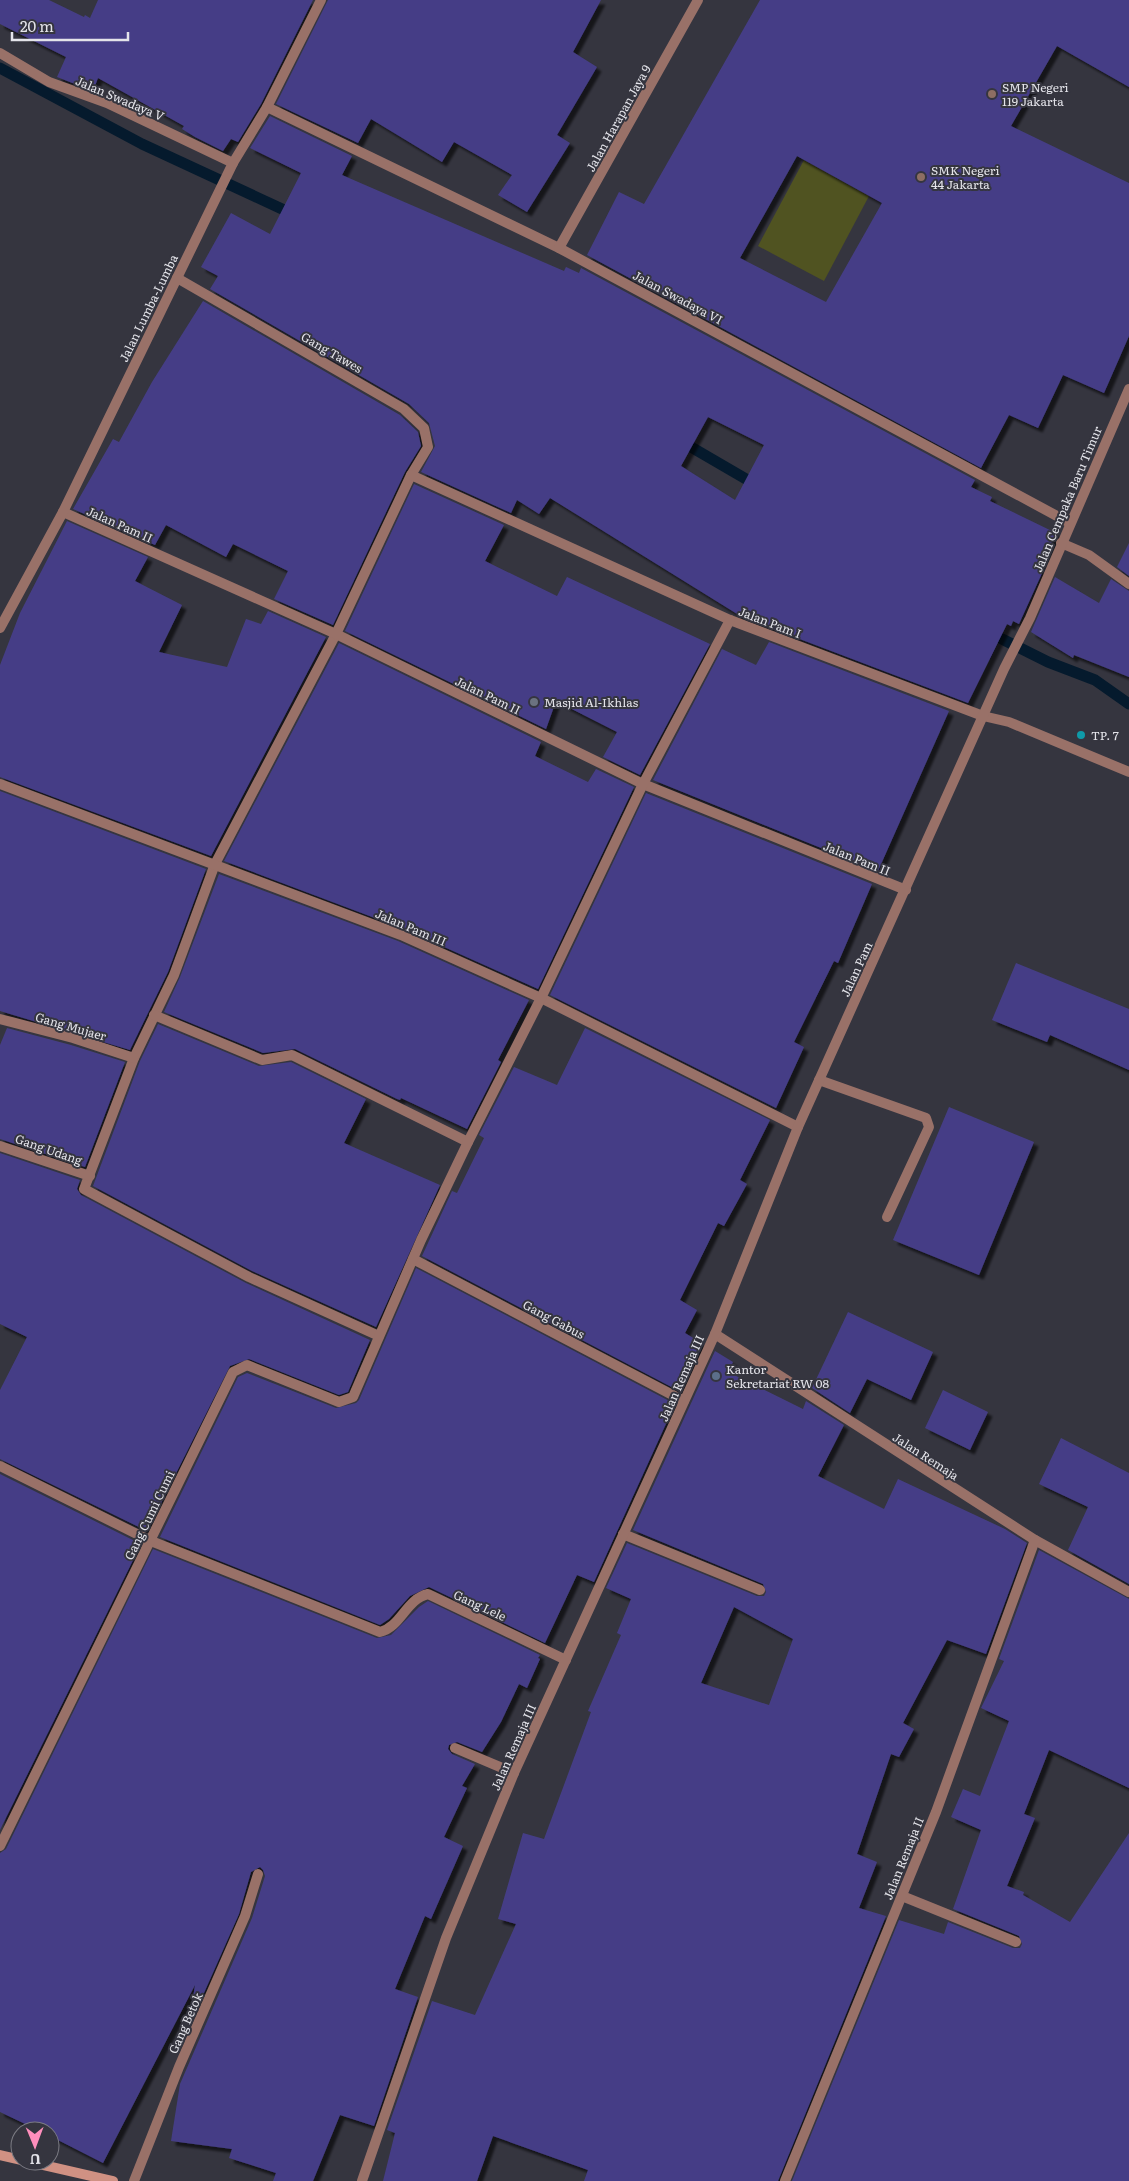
<svg xmlns="http://www.w3.org/2000/svg" width="1129" height="2181" font-family="Literata,serif">
<defs>
<filter id="shadow"><feDropShadow dx="4.5" dy="4.5" stdDeviation="1" flood-color="#0009"/></filter>
</defs>
<rect width="100%" height="100%" fill="#35353f"/>
<polygon fill="#505321" points="804,160 869,196 824,281 758,246"/>
<g fill="none" stroke-linecap="round" stroke-linejoin="round">
<g stroke="#051a2d" stroke-width="11">
<polyline points="0,68 142,144 295,215"/>
<polyline points="679,440 758,486"/>
<polyline points="986,631 1048,662 1095,680 1129,704"/>
</g>
</g>
<g fill="#453e86" fill-rule="evenodd" filter="url(#shadow)">
<polygon points="0,0 49,0 84,17 85,15 90,18 98,0 313,0 261,104 238,142 231,139 223,151 195,137 182,129 184,126 98,78 93,91 57,77 66,57 0,24"/>
<polygon points="328,0 601,0 573,52 597,67 557,135 570,143 527,212 498,195 512,175 454,142 442,162 371,119 358,143 276,104"/>
<path d="M760,0H1129V87L1057,46L1011,126L1129,183V336L1104,393L1063,375L1038,428L1009,415L981,468L587,255L619,192L644,204ZM797,156L882,203L826,302L740,258Z"/>
<path d="M270,116L352,156L342,175L564,271L566,267L579,273L581,268L975,480L971,487L992,497L990,501L1056,533L1039,568L1043,571L1019,624L1013,621L1011,626L1007,624L968,703L742,617L550,498L539,514L517,500L511,513L421,472L435,446L429,423L409,404L210,289L218,276L201,267L231,213L270,234L301,173L250,148ZM708,417L764,445L735,500L681,466Z"/>
<polygon points="203,301 400,415 418,432 421,446 405,472 333,625 274,599 288,571 233,544 226,557 166,525 155,545 73,509 113,439 119,442 152,382"/>
<polygon points="414,484 504,525 485,561 557,596 567,577 710,644 640,775 603,757 617,732 556,701 546,729 345,631"/>
<polygon points="67,521 148,557 135,581 182,605 159,652 227,667 246,619 261,624 268,611 326,637 211,856 0,777 0,665 20,613"/>
<polygon points="1129,543 1129,576 1117,567"/>
<polygon points="1055,577 1099,603 1111,579 1129,591 1129,677 1074,655 1073,658 1031,632"/>
<polygon points="769,642 949,711 878,871 653,780 722,649 756,665"/>
<polygon points="339,643 541,742 535,756 588,782 596,769 634,787 538,989 404,929 224,861"/>
<polygon points="0,791 206,869 168,972 130,1050 0,1011"/>
<polygon points="646,793 872,884 838,963 834,961 794,1042 804,1047 776,1108 550,995"/>
<polygon points="219,874 398,941 529,1000 498,1060 501,1062 467,1129 401,1098 400,1100 397,1099 295,1049 263,1053 164,1012 180,977"/>
<polygon points="1016,963 1129,1009 1129,1070 1050,1035 1047,1042 992,1020"/>
<polygon points="158,1024 259,1066 291,1062 366,1099 344,1143 440,1185 376,1327 252,1271 93,1186 140,1061"/>
<polygon points="7,1028 71,1045 125,1062 85,1167 0,1139 0,1045"/>
<polygon points="585,1028 770,1120 740,1180 747,1184 724,1226 718,1223 680,1300 697,1310 685,1333 703,1344 681,1392 422,1256 452,1191 457,1193 484,1138 479,1135 514,1067 557,1085"/>
<polygon points="949,1107 1034,1142 979,1275 893,1240"/>
<polygon points="0,1153 80,1180 77,1189 81,1195 246,1283 370,1340 348,1392 339,1395 249,1359 230,1366 147,1531 0,1459 0,1390 27,1337 0,1324"/>
<polygon points="416,1268 675,1404 594,1582 577,1575 545,1643 429,1587 410,1596 389,1619 380,1625 160,1537 238,1377 247,1373 336,1408 356,1403 359,1400"/>
<polygon points="848,1312 933,1352 911,1400 867,1379 850,1413 812,1388"/>
<path d="M715,1351L733,1362L728,1372L803,1409L806,1401L844,1425L818,1476L884,1509L898,1479L1005,1529L1027,1543L986,1654L947,1640L903,1723L914,1729L899,1757L891,1754L857,1854L877,1862L859,1908L886,1916L778,2181H584L588,2170L493,2136L477,2181H383L395,2133L387,2130L432,2001L475,2015L516,1924L498,1919L523,1833L544,1839L591,1712L588,1711L621,1635L617,1633L631,1599L606,1588L627,1543L757,1596H764L766,1592L763,1584L633,1530ZM734,1607L793,1639L769,1705L701,1683Z"/>
<polygon points="943,1390 988,1412 970,1450 925,1428"/>
<polygon points="1061,1438 1129,1473 1129,1584 1068,1550 1088,1507 1039,1484"/>
<polygon points="0,1474 141,1544 0,1830"/>
<polygon points="153,1549 377,1638 391,1635 419,1607 428,1601 540,1655 538,1658 540,1659 527,1688 519,1684 501,1722 482,1752 457,1742 449,1745 448,1749 452,1754 475,1764 462,1786 467,1788 444,1837 463,1846 431,1919 425,1916 395,1989 418,1997 374,2126 340,2115 313,2181 273,2181 276,2173 229,2158 232,2149 171,2141 180,2084 252,1918 265,1876 263,1870 260,1867 251,1872 239,1914 188,2029 195,1985 103,2163 50,2136 50,2131 40,2131 0,2112 0,1853 6,1849"/>
<polygon points="1039,1550 1129,1599 1129,1788 1049,1750 1024,1814 1035,1818 1007,1886 1024,1892 1023,1895 1070,1922 1129,1833 1129,2181 792,2181 899,1920 944,1934 948,1922 1013,1948 1020,1948 1022,1944 1019,1936 953,1909 981,1830 951,1817 963,1789 980,1796 1009,1721 981,1708 1004,1661 999,1659"/>
</g>
<g fill="none" stroke-linecap="round" stroke-linejoin="round">
<polyline stroke="#997168" stroke-width="10" points="819,1080 926,1118 929,1127 887,1217"/>
<g stroke="#997168" stroke-width="10">
<polyline points="0,53 49,82 107,103 233,163"/>
<polyline points="267,107 559,248 1070,523"/>
<polyline points="559,248 698,0"/>
<polyline points="177,278 404,409 424,428 428,447 411,475 336,634 215,864 174,975 134,1058 84,1189 249,1277 379,1336"/>
<polyline points="411,475 730,620 983,716 1009,722 1129,772"/>
<polyline points="63,512 336,634 643,784 906,890"/>
<polyline points="1061,543 1089,555 1129,584"/>
<polyline points="0,628 63,512 233,163 267,107 321,0"/>
<polyline points="0,784 401,935 541,998 798,1127"/>
<polyline points="154,1015 262,1060 292,1055 468,1142"/>
<polyline points="0,1019 73,1038 134,1058"/>
<polyline points="0,1146 90,1176"/>
<polyline points="413,1259 684,1401"/>
<polyline points="715,1334 1035,1540 1129,1592"/>
<path d="M0,1466L151,1541L380,1632C401,1627 406,1599 428,1594L566,1660"/>
<polyline points="623,1534 760,1590"/>
<polyline points="455,1748 514,1773"/>
<polyline points="0,1846 233,1372 247,1365 339,1402 353,1397 421,1240 468,1142 541,998 643,784 730,620"/>
<polyline points="902,1896 1016,1942"/>
<polyline points="134,2181 179,2067 245,1916 258,1874"/>
<polyline points="362,2181 446,1938 514,1773 715,1334 798,1127 1004,669 1030,618 1129,389"/>
<polyline points="785,2181 936,1812 1035,1540"/>
</g>
<polyline stroke="#d09183" stroke-width="10" points="0,2155 113,2181"/>
</g>
<g fill="#8d6e63" stroke="#35353f" stroke-width="2">
<circle cx="992" cy="94" r="5"/>
<circle cx="921" cy="177" r="5"/>
</g>
<circle fill="#6b7280" stroke="#35353f" stroke-width="2" cx="534" cy="702" r="5"/>
<circle fill="#0f9aa8" stroke="#35353f" stroke-width="2" cx="1081" cy="735" r="5"/>
<circle fill="#5c6f8a" stroke="#35353f" stroke-width="2" cx="716" cy="1376" r="5"/>
<g text-anchor="middle" dominant-baseline="central" stroke-width="4" stroke-linejoin="round" paint-order="stroke">
<g font-size="12" fill="#e4e4ea" stroke="#35353f" text-anchor="start">
<text x="1002" y="87">SMP Negeri<tspan x="1002" dy="14">119 Jakarta</tspan></text>
<text x="931" y="170">SMK Negeri<tspan x="931" dy="14">44 Jakarta</tspan></text>
<text x="544" y="702">Masjid Al-Ikhlas</text>
<text x="1091" y="735">TP. 7</text>
<text x="726" y="1369">Kantor<tspan x="726" dy="14">Sekretariat RW 08</tspan></text>
</g>
<g font-size="12" fill="#e4e4ea" stroke="#35353f">
<text transform="translate(120 98) rotate(23)">Jalan Swadaya V</text>
<text transform="translate(618 118) rotate(-61)">Jalan Harapan Jaya 9</text>
<text transform="translate(678 297) rotate(28)">Jalan Swadaya VI</text>
<text transform="translate(148 308) rotate(-64)">Jalan Lumba-Lumba</text>
<text transform="translate(332 352) rotate(30)">Gang Tawes</text>
<text transform="translate(1067 499) rotate(-67)">Jalan Cempaka Baru Timur</text>
<text transform="translate(120 524) rotate(24)">Jalan Pam II</text>
<text transform="translate(770 622) rotate(21)">Jalan Pam I</text>
<text transform="translate(488 695) rotate(26)">Jalan Pam II</text>
<text transform="translate(857 858) rotate(22)">Jalan Pam II</text>
<text transform="translate(411 927) rotate(23)">Jalan Pam III</text>
<text transform="translate(856 969) rotate(-65)">Jalan Pam</text>
<text transform="translate(71 1026) rotate(16)">Gang Mujaer</text>
<text transform="translate(49 1149) rotate(19)">Gang Udang</text>
<text transform="translate(554 1319) rotate(28)">Gang Gabus</text>
<text transform="translate(681 1378) rotate(-66)">Jalan Remaja III</text>
<text transform="translate(926 1456) rotate(33)">Jalan Remaja</text>
<text transform="translate(149 1515) rotate(-64)">Gang Cumi Cumi</text>
<text transform="translate(480 1605) rotate(25)">Gang Lele</text>
<text transform="translate(513 1747) rotate(-66)">Jalan Remaja III</text>
<text transform="translate(903 1858) rotate(-68)">Jalan Remaja II</text>
<text transform="translate(185 2023) rotate(-66)">Gang Betok</text>
</g>
</g>
<g transform="translate(35 2146) rotate(179)"><circle r="24" fill="#35353f" stroke="#7b7b83"/>
<path d="M0-4L9 19L0 12L-9 19Z" fill="#fe8ebc"/>
<text y="-8" font-size="14" font-weight="bold" text-anchor="middle" fill="#e4e4ea">U</text>
</g>
<path d="M12 32v8h116v-8" fill="none" stroke="#e4e4ea" stroke-width="2.5"/>
<text x="20" y="32" font-size="15" fill="#e4e4ea" stroke="#35353f" stroke-width="4" paint-order="stroke">20 m</text>
</svg>
